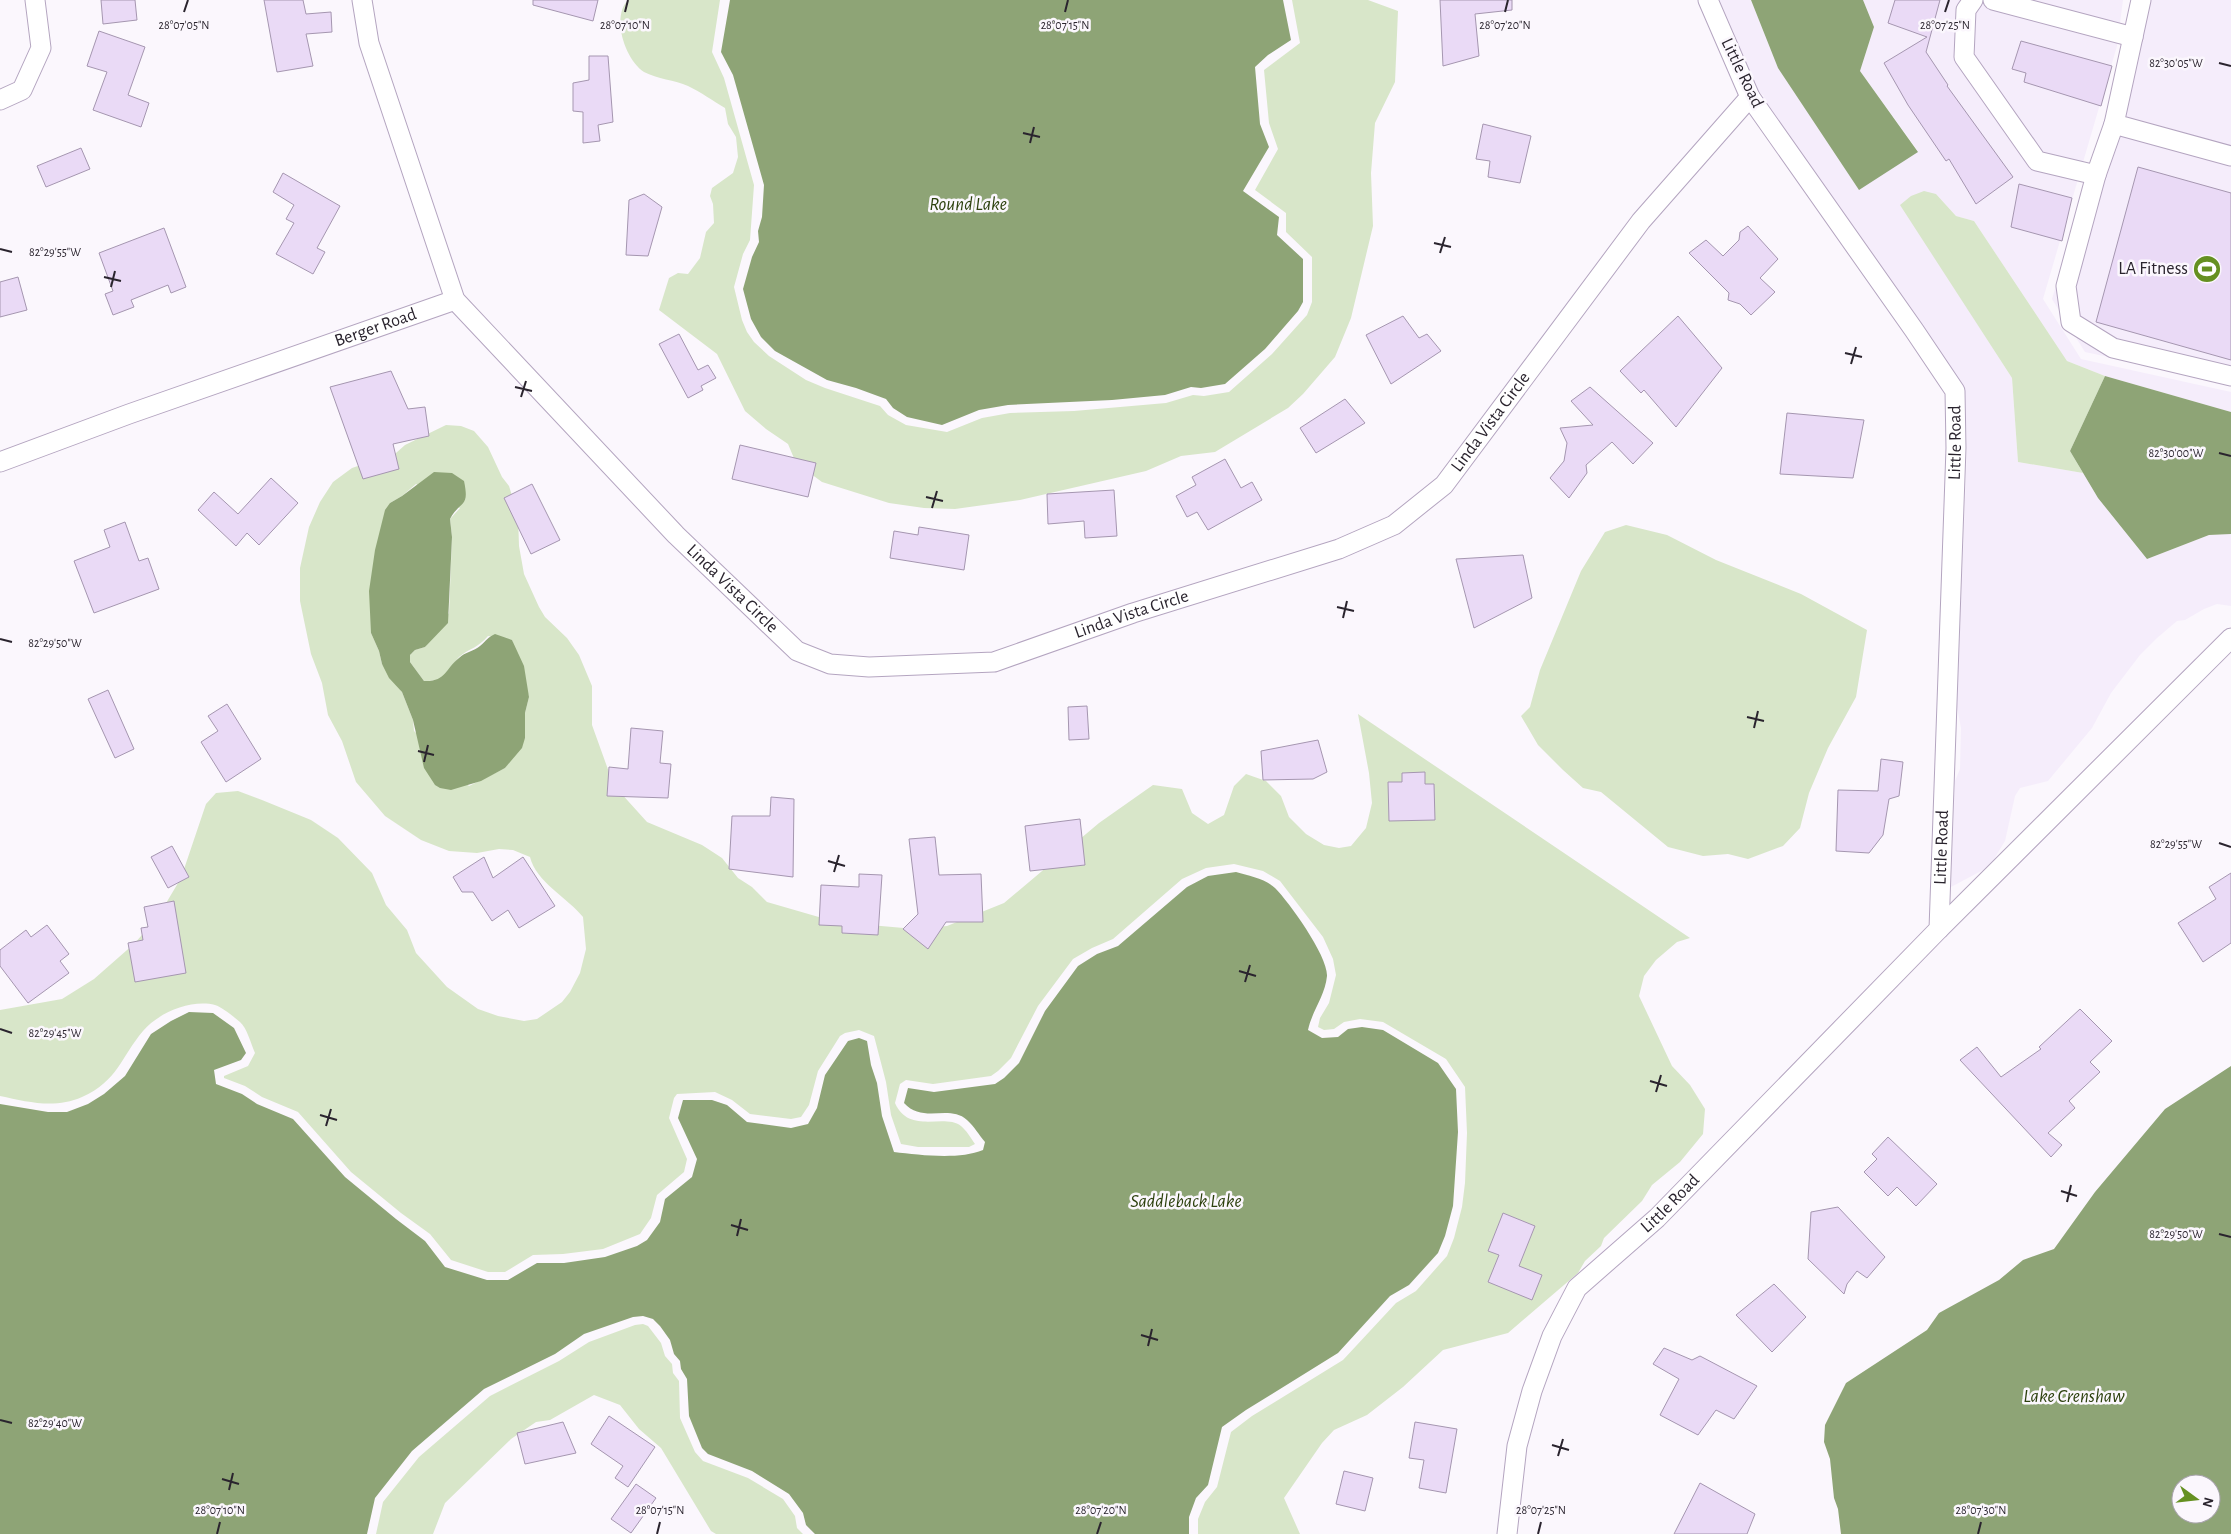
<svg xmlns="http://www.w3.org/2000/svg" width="2231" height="1534" font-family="'Alegreya Sans',sans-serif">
<rect width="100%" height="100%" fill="#fbf7fd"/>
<g fill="#f5edfb">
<polygon points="1719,0 1751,0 1778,68 1918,151 1860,71 1874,27 1863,0 2123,0 2117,46 2043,299 2081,359 2231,392 2231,412 2105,376 2067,361 1974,221 1956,216 1936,194 1901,205 2012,378 2018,462 2083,473 2098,498 2147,559 2209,535 2231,534 2231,606 2217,604 2204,609 2185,620 2177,621 2157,638 2140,655 2111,693 2092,728 2048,781 2020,788 2015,796 2005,841 1994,859 1983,870 1951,887 1955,781 1960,769 1961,728 1957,707 1967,449 1965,392 1923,325 1763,98 1764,96 1758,91"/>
<polygon points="2133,0 2231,0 2231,383 2085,352 2052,299 2126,48"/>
</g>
<g fill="#d8e6c9" fill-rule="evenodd">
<path d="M628,0H720L712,52L724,78L754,185L750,240L743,254L734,287L742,320L747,332L754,342L769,356L806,380L825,388L880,406L888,415L906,425L947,432L982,418L1010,413L1074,411L1166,403L1193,395L1204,396L1229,392L1272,354L1307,315L1312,302V257L1286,232V213L1255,190L1278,149L1269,123L1264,70L1300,43L1292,0H1368L1398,11L1395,82L1375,123L1371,173L1373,226L1351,318L1335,357L1303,394L1288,408L1215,452L1181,456L1146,471L1020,500L955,509L924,508L889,503L822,482L796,463L788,444L766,429L745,411L717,354L659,310L669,278L678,273L688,274L700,258L706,232L714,223L713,204L710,196L712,188L733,173L738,157L736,137L728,124L725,108C713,101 701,92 688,86C675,80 657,79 644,72C625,60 611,17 628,0Z"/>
<polygon points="1924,191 1936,194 1956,216 1974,221 2067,361 2105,376 2070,451 2083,473 2018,462 2012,378 1900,205 1911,196"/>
<path d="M446,425L461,426L474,431L488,447L502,477L509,486L518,515L519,546L524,574L539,607L545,617L567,638L579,655L592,686V725L610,775L619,791L647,822L702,845L722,858L738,878L752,887L767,902L836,922L915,929L947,926L1004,903L1099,823L1153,785L1182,789L1192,813L1208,824L1224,815L1234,786L1246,774L1266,781L1281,796L1289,817L1306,834L1324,845L1339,848L1351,846L1366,828L1372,803L1369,773L1358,714L1690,938L1677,942L1656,960L1644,976L1639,996L1672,1066L1690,1085L1705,1109L1703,1134L1680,1162L1652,1185L1642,1201L1604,1238L1601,1246L1585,1261L1578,1273L1508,1333L1443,1350L1403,1387L1367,1415L1334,1430L1322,1443L1284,1498L1300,1534H1198V1519L1205,1502L1217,1487L1231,1432L1252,1416L1343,1360L1396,1303L1416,1291L1447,1256L1454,1238L1462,1207L1465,1183L1467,1133L1465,1087L1446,1059L1383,1022L1360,1019L1344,1022L1334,1029L1324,1030L1318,1027L1320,1018L1329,1003L1336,975L1333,959L1323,937L1280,881L1263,871L1234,864L1206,868L1182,879L1113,939L1092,948L1073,959L1038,1006L1011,1058L998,1071L991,1076L933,1084L906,1080L900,1084L895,1103C909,1135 944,1113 961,1126C966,1130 971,1138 975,1144L969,1147H918L901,1144L891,1115L886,1082L874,1036L859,1030L845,1033L840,1036L818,1071L809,1105L801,1117L791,1119L750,1114L732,1100L715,1092L677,1094L674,1098L669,1118L687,1159L684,1172L657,1195L651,1218L640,1234L603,1249L563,1254L533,1255L505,1272H488L451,1260L430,1234L401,1213L351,1172L298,1112L262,1097L245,1086L224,1078V1076L248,1066L255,1053C251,1044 247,1028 240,1022C234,1017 222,1007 215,1005C191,999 158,1013 143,1031C121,1057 118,1081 82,1097C55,1109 28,1102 0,1096V1010L62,999L94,979L135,943L159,915L181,878L206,804L216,793L238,791L262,800L311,820L338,838L372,873L386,905L407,930L416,953L447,987L478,1009L498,1016L524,1021L537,1019L562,1002L570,992L580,973L586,949L583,917C568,898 536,882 530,857L513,850L499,849L477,853L449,851L421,840L385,816L356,782L342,741L328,715L322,683L311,654L300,601V568L309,527L320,502L333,482L352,468L396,453L405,445ZM416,484L460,508L450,519L452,537L449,613L425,647L415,650L410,655V662L424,681C430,681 438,681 444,677C450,672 453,663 459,657C470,648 478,648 488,636L512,640L529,697L525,713V738L505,768L469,786L414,731L413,720L402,692L382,664L379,651L371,633L390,503L402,496Z"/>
<polygon points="1626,525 1667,535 1716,560 1801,594 1867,630 1856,697 1828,748 1809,793 1800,828 1783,846 1748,859 1728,854 1703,856 1668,847 1601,792 1583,788 1563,770 1538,745 1521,716 1530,707 1540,670 1581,571 1605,532"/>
<polygon points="643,1324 648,1326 661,1343 665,1356 672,1364 673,1373 679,1381 680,1418 695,1452 703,1461 748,1478 783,1499 795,1516 797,1528 803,1534 716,1534 711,1531 661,1448 639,1429 620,1405 594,1395 550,1420 536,1422 511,1439 445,1503 433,1534 376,1534 383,1502 419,1457 490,1396 559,1361 589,1342 635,1325"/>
</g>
<g fill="#8ea476" fill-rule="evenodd">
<polygon points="730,0 1283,0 1291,40 1268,55 1255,67 1260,124 1269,147 1243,191 1279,217 1277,235 1303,259 1303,302 1298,311 1265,349 1225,384 1201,388 1191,387 1165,395 1112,400 1008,405 979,410 942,425 907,417 893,408 886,399 856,388 827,380 775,351 761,337 751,319 743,289 752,257 759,242 758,231 762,217 764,185 733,75 721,52"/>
<polygon points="1751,0 1863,0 1874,27 1860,71 1918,152 1859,190 1778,68"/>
<polygon points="2105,376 2231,412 2231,534 2209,535 2147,559 2098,498 2070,451"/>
<path d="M434,472L452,473L464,481C470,509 460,500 450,519L452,537L448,623L425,647L415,650L410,655V662L424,681C446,682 445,669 459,658C465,652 474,651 480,646C486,641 488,637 495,634L512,640L524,666L529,697L525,713V738L522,748L505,768L481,781L451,790L440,788L435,785L424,768L413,720L402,692L389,678L382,664L379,651L371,633L369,591L375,550L385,510L390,503L402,496Z"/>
<path d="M1236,872C1249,876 1264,878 1275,888C1289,902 1328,956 1327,976C1325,996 1312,1011 1308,1030L1322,1038L1338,1037L1348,1029L1362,1027L1383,1030L1438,1063L1456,1089L1458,1132L1453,1206L1445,1236L1438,1253L1409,1285L1390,1296L1338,1353L1246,1410L1222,1427L1208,1485L1196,1498L1189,1517V1534H815L806,1525L803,1513L789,1494L752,1471L708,1454L702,1448L689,1416L687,1379L681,1369L680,1361L674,1354L670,1340L660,1326L653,1319L643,1316L633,1317L584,1334L555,1354L484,1389L412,1451L375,1498L367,1534H0V1104L48,1112H67L88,1104L104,1094L125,1076L151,1034L171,1021L189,1012L213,1013L234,1028L246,1053L241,1060L214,1070L216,1084L242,1094L257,1104L293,1119L345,1177L396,1219L425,1241L445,1267L487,1280H508L537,1263H564L605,1257L637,1246L647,1240L660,1222L665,1199L692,1177L697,1159L678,1118L683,1100H712L727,1105L747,1122L791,1128L808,1124L817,1108L825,1075L848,1041L859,1038L867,1041L871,1065L877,1083L882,1116L894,1152C920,1155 959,1160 983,1150L985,1142C979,1135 974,1126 967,1120C949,1104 923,1124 904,1103L908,1088L934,1092L995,1084L1004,1078L1019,1063L1045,1011L1078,966L1097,954L1118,946L1187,887L1208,876Z"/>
<path d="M2231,1066V1534H1841L1838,1509L1834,1498L1830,1459L1824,1442L1825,1425L1846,1383L1927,1330L1939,1313L1999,1280L2023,1260L2054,1249L2095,1192L2165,1109ZM2181,1484H2211V1514H2181Z"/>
</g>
<g fill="#eadaf6" stroke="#a596b0">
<polygon points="101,0 135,0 137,20 103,24"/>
<polygon points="264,0 303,0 306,14 331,12 332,32 306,34 313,66 277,72"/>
<polygon points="533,0 598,0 593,21 533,5"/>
<polygon points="1440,0 1512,0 1512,10 1475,14 1479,56 1443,66"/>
<polygon points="1895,0 1940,0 1926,52 1948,85 1947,86 2013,177 1976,204 1949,159 1946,161 1908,105 1884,63 1927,37 1888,23"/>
<polygon points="99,31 145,47 128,95 149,103 141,127 93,110 107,72 87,66"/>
<polygon points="2021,41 2112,66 2101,106 2024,82 2026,73 2012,69"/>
<polygon points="589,56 608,56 613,122 598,125 600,141 583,143 583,112 573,111 573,83 589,80"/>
<polygon points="1483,124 1531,136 1520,183 1488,177 1490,161 1476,159"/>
<polygon points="81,148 90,169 46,187 37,166"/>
<polygon points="2138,167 2231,193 2231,360 2096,322"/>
<polygon points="283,173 340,206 317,248 325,252 313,274 276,254 294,223 286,219 294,205 273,192"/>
<polygon points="2019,184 2072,198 2062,241 2011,227"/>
<polygon points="644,194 662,207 648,256 626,255 629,200"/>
<polygon points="1748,226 1778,259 1760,278 1775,292 1751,315 1740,304 1728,300 1729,293 1689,253 1706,240 1723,256 1739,240 1740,232"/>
<polygon points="164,228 186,287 171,293 168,285 131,300 134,307 113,315 105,294 113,291 99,253"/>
<polygon points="18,277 27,310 0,317 0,282"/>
<polygon points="1403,316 1419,338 1427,334 1441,351 1391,384 1366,335"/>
<polygon points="1678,316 1722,368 1676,427 1644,390 1641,393 1620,371"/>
<polygon points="679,334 698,370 708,365 716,378 701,386 703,390 688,398 659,344"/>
<polygon points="391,371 408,409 425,407 429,436 393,444 399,469 363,479 330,387"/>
<polygon points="1590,387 1653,443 1633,464 1612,442 1586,465 1587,473 1569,498 1550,478 1564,461 1567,443 1560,428 1593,425 1571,401"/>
<polygon points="1345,399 1365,423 1316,453 1300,428"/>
<polygon points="1787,413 1864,420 1853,478 1780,474"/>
<polygon points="740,445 816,463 808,497 732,479"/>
<polygon points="1225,459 1241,488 1252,482 1262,500 1208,530 1197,512 1187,517 1176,496 1196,485 1192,477"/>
<polygon points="271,478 298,503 259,545 247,533 236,546 198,510 214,492 238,514"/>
<polygon points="532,484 560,540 531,554 504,498"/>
<polygon points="1114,490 1117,536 1085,538 1084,521 1048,524 1047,494"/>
<polygon points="125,522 139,561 148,558 159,589 94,613 74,561 110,547 104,530"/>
<polygon points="919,527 969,535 964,570 890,558 894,531 918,535"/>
<polygon points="1523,555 1532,598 1474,628 1456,559"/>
<polygon points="108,690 134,749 115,758 88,699"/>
<polygon points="227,704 261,759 226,782 201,742 218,731 208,716"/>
<polygon points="1087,706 1089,739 1069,740 1068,707"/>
<polygon points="631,728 663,731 660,763 671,764 668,798 607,796 609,767 628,769"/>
<polygon points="1318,740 1327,772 1313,779 1263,780 1261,751"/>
<polygon points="1881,759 1903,762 1899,796 1889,799 1883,835 1869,853 1836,851 1838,790 1878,791"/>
<polygon points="1425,772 1425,784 1434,784 1435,820 1389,821 1388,782 1402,782 1402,773"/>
<polygon points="771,797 794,799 793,877 729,869 732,816 770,816"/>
<polygon points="1080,819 1085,865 1030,871 1025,826"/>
<polygon points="935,837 939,875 981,874 983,922 946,922 928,949 903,929 918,914 909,839"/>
<polygon points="172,846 189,877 168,888 151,857"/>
<polygon points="484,857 493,878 523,857 555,906 519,928 508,910 492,921 473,892 462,892 453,877"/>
<polygon points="2231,873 2231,943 2203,962 2178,923 2216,899 2209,887"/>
<polygon points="859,874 882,875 878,935 842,933 842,926 819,925 821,885 859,887"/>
<polygon points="174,901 186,973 135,982 128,943 143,940 141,928 148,927 144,907"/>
<polygon points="47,925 69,954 60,961 69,973 28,1003 0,966 0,950 26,930 31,937"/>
<polygon points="2080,1009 2112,1041 2090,1062 2100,1072 2069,1101 2075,1108 2048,1133 2062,1145 2051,1157 1960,1060 1977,1047 2001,1077 2041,1049 2039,1047"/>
<polygon points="1888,1137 1937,1184 1916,1206 1897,1187 1888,1196 1864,1172 1877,1159 1872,1154"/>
<polygon points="1838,1207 1885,1257 1867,1278 1857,1271 1847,1284 1844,1294 1808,1259 1811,1212"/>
<polygon points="1503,1213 1535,1226 1519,1266 1542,1275 1532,1300 1488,1282 1499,1255 1488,1251"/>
<polygon points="1774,1284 1806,1317 1772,1352 1736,1315"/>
<polygon points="1664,1348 1692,1360 1700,1356 1757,1386 1734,1419 1716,1410 1698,1435 1660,1415 1679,1379 1653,1364"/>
<polygon points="609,1416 655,1447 628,1487 615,1478 623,1466 591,1444"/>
<polygon points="563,1422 576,1453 525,1464 517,1433"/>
<polygon points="1415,1422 1457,1429 1446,1493 1419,1488 1424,1460 1409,1458"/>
<polygon points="1344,1471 1373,1478 1365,1511 1336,1504"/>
<polygon points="1700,1483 1755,1514 1747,1534 1674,1534"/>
<polygon points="636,1484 656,1498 631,1533 611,1519"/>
</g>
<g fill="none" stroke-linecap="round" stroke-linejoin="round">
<defs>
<g id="minor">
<path id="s1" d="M362,0L369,43L455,300L676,535L797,651L830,664L869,667L994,662L1133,613L1339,549L1394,525L1444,485L1641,221L1750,97"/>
<polyline points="1973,0 1966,10 1964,57 2037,161 2096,175 2066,286 2071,322 2113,348 2231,376"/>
<polyline points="1993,0 2133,37"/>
<polyline points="2141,0 2114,124 2231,156"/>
<polyline points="0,100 22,90 41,48 35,0"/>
<polyline points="2096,175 2114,124"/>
<path id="s2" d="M0,462L129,414L455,300"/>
<polyline points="1939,929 2231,638"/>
<path id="s3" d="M1507,1534L1517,1446L1532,1391L1552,1336L1577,1288L1657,1218L1939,929L1956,448L1955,391L1914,330L1750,97L1708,0"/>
</g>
</defs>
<use href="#minor" stroke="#b4a5c0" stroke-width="21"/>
<use href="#minor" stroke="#fff" stroke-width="19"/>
</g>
<path fill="none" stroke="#2a242e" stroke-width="2" d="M184,12L188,0M625,12L628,0M1065,12L1068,0M1505,12L1508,0M1945,12L1949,0M2219,63L2231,66M1023,133L1040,137M1030,143L1034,127M1434,243L1451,247M0,249L12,252M1440,253L1445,237M104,277L121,281M111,287L115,271M1845,353L1862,357M1851,364L1856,347M515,387L532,391M521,397L526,381M2219,453L2231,456M926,497L943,501M932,508L937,491M1337,607L1354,611M1343,618L1347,601M0,639L12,642M1747,717L1764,721M1754,728L1758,711M418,751L434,755M424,762L428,745M2219,843L2231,847M828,861L845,866M834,872L839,855M1239,971L1256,976M1245,982L1250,965M0,1029L12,1033M1650,1081L1667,1086M1656,1092L1661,1075M320,1115L337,1120M326,1126L331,1109M2061,1191L2077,1196M2067,1202L2071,1185M731,1225L748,1230M2219,1234L2231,1237M737,1236L741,1219M1141,1335L1158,1340M1148,1346L1152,1329M0,1420L12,1423M1552,1445L1569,1450M1558,1456L1563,1439M222,1479L239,1484M229,1490L233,1473M217,1534L220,1522M657,1534L660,1522M1097,1534L1101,1522M1538,1534L1541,1522M1978,1534L1981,1522"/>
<defs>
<symbol id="stadium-disc" viewBox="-11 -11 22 22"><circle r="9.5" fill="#659021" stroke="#fbf7fd"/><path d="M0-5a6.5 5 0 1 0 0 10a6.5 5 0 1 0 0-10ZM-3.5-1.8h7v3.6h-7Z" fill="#fff"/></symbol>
</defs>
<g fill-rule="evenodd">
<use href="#stadium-disc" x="2191" y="253" width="32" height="32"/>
</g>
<g text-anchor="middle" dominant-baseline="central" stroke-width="5" stroke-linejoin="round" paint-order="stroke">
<g font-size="18" fill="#2a242e" stroke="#fbf7fd">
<text transform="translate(1742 73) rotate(64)">Little Road</text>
<text stroke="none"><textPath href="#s2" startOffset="399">Berger Road</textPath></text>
<text stroke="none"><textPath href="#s1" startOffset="1570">Linda Vista Circle</textPath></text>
<text stroke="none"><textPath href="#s3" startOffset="1255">Little Road</textPath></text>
<text stroke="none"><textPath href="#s1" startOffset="715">Linda Vista Circle</textPath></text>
<text stroke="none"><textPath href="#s1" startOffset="1150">Linda Vista Circle</textPath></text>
<text stroke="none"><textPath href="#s3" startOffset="850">Little Road</textPath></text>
<text stroke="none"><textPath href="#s3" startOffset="384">Little Road</textPath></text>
</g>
<g font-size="18" fill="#2a242e" stroke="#fbf7fd" text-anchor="end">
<text x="2188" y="269">LA Fitness</text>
</g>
<g font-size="19" font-style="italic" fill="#2d410e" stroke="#fbf7fd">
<text x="968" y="204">Round Lake</text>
<text x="1186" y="1201">Saddleback Lake</text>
<text x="2074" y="1396">Lake Crenshaw</text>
</g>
</g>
<g font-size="12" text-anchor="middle" fill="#2a242e" stroke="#fbf7fd" stroke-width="5" stroke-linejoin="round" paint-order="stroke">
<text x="184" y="29">28°07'05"N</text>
<text x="625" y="29">28°07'10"N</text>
<text x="1065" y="29">28°07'15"N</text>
<text x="1505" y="29">28°07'20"N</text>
<text x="1945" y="29">28°07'25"N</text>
<text x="2176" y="67">82°30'05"W</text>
<text x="55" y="256">82°29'55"W</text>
<text x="2176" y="457">82°30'00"W</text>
<text x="55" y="647">82°29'50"W</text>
<text x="2176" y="848">82°29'55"W</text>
<text x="55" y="1037">82°29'45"W</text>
<text x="2176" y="1238">82°29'50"W</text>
<text x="55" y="1427">82°29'40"W</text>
<text x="220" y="1514">28°07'10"N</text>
<text x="660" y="1514">28°07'15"N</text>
<text x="1101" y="1514">28°07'20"N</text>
<text x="1541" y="1514">28°07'25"N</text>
<text x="1981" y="1514">28°07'30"N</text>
</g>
<g transform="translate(2196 1499) rotate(105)"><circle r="24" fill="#fbf7fd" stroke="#a7a3aa"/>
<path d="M0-4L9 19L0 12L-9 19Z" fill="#659021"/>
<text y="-8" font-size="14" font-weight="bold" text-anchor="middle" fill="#2a242e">N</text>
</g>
</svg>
